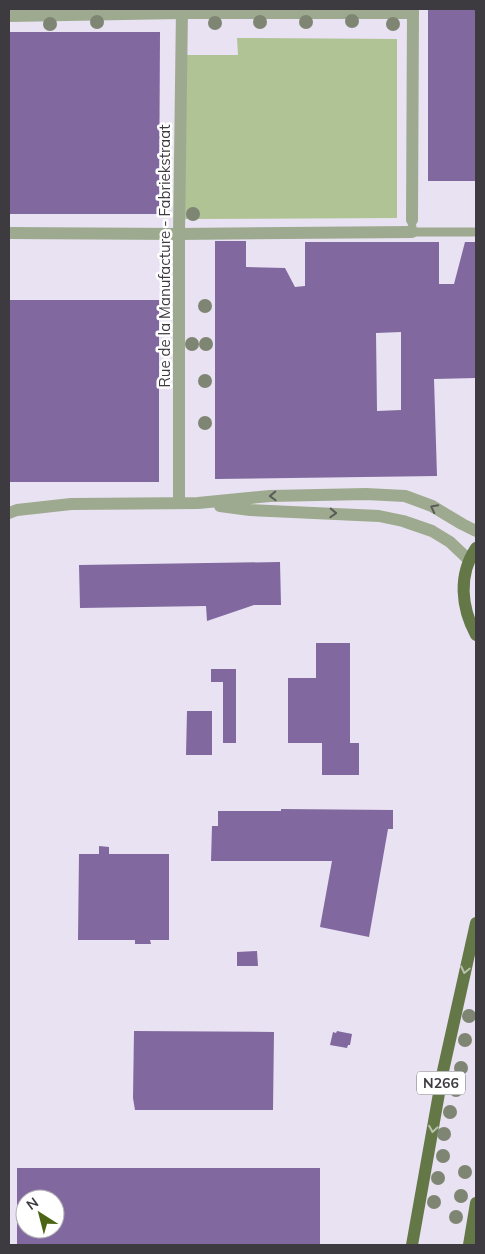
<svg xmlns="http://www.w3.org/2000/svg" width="485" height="1254" font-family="Mulish,sans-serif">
<rect width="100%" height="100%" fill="#e8e2f2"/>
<polygon fill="#afc394" points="237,38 397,39 397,218 184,219 185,55 238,55"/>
<g fill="#81689f" fill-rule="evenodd">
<rect x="428" y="9" width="48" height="172"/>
<polygon points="9,32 160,32 159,214 9,214"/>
<path d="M215,241H246V267L285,268L295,287L305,286V242H439V284H454L465,242H476V378L434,379L437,476L215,479ZM401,332V410L377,411L376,333Z"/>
<rect x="9" y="300" width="150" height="182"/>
<polygon points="280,562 281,605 254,605 207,621 206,606 80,608 79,565"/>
<polygon points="316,643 350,643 350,743 359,743 359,775 322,775 322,743 288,743 288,678 316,678"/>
<polygon points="211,669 236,669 236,743 223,743 223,682 211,682"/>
<polygon points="187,711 212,711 212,755 186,755"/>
<polygon points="281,809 393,810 393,829 388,829 369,937 320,927 332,861 211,861 212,826 218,826 218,811 281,811"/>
<polygon points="99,846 109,847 109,854 169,854 169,940 150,940 151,944 135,944 135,940 78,940 79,854 99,854"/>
<polygon points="257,951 258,966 237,966 237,952"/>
<polygon points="134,1031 274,1032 273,1110 135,1110 133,1098"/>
<polygon points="337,1031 352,1034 350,1045 348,1045 347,1048 330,1045 333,1032 336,1033"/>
<path d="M17,1168H320V1245H17ZM25,1199H55V1229H25Z"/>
</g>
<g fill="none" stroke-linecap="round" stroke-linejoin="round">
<polyline stroke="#9eaa8f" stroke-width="9" points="412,227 412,232 476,232"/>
<g stroke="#9eaa8f" stroke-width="12">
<polyline points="9,16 182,13 413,13"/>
<polyline points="9,233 179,234 412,232"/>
</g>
<g stroke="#9eaa8f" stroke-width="12">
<polyline points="412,220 413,9"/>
<polyline points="179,503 179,234 182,9"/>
<polyline points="220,506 250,510 379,516 403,521 432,531 450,542 469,560"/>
<polyline points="9,513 17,510 71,504 198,503 270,496 366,494 405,496 432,506 462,524 476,531"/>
</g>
<g stroke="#647746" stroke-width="12">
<path d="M476,548C458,575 461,607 476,635"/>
<polyline points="412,1245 443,1071 476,923"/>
<polyline points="469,1245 476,1203"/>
</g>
</g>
<g fill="#7f8573">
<circle cx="352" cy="21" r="7"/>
<circle cx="97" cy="22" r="7"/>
<circle cx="260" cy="22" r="7"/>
<circle cx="306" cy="22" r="7"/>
<circle cx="215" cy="23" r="7"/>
<circle cx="50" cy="24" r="7"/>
<circle cx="393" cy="24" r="7"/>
<circle cx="193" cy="214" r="7"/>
<circle cx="205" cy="306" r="7"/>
<circle cx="192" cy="344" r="7"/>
<circle cx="206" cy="344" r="7"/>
<circle cx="205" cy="381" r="7"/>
<circle cx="205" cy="423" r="7"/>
<circle cx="469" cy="1016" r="7"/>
<circle cx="465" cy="1040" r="7"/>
<circle cx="461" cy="1068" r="7"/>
<circle cx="456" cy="1090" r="7"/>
<circle cx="450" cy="1112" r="7"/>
<circle cx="444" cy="1134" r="7"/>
<circle cx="443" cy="1156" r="7"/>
<circle cx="465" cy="1172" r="7"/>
<circle cx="438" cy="1178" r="7"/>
<circle cx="461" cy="1196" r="7"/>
<circle cx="434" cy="1202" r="7"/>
<circle cx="456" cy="1217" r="7"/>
</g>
<defs><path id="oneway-chevron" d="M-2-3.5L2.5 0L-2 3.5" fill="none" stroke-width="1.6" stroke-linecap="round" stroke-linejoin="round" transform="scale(1.25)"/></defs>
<g stroke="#5a5c58">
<use href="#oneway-chevron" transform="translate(273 496) rotate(178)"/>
<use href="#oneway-chevron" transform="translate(434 508) rotate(-153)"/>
<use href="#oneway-chevron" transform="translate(333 513) rotate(2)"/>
</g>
<g stroke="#b9c2ac">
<use href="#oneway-chevron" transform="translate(465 970) rotate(103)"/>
<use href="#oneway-chevron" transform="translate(433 1129) rotate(100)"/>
</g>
<g text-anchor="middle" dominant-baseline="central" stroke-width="5" stroke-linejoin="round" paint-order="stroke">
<rect fill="#fff" stroke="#777579" stroke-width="1" x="417" y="1071.5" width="48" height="23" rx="4"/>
<g font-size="14" font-weight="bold" fill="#3d3a40">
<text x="441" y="1083">N266</text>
</g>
<g font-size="15" fill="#3d3a40" stroke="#fff">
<text transform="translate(164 256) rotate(-90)">Rue de la Manufacture - Fabriekstraat</text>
</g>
</g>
<rect width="485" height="1254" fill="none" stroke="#3d3a40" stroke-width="20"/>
<g transform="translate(40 1214) rotate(324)"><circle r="24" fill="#ffffff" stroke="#b1b0b3"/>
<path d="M0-4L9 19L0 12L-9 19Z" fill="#4b6515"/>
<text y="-8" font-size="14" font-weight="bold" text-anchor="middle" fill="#3d3a40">N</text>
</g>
</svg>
